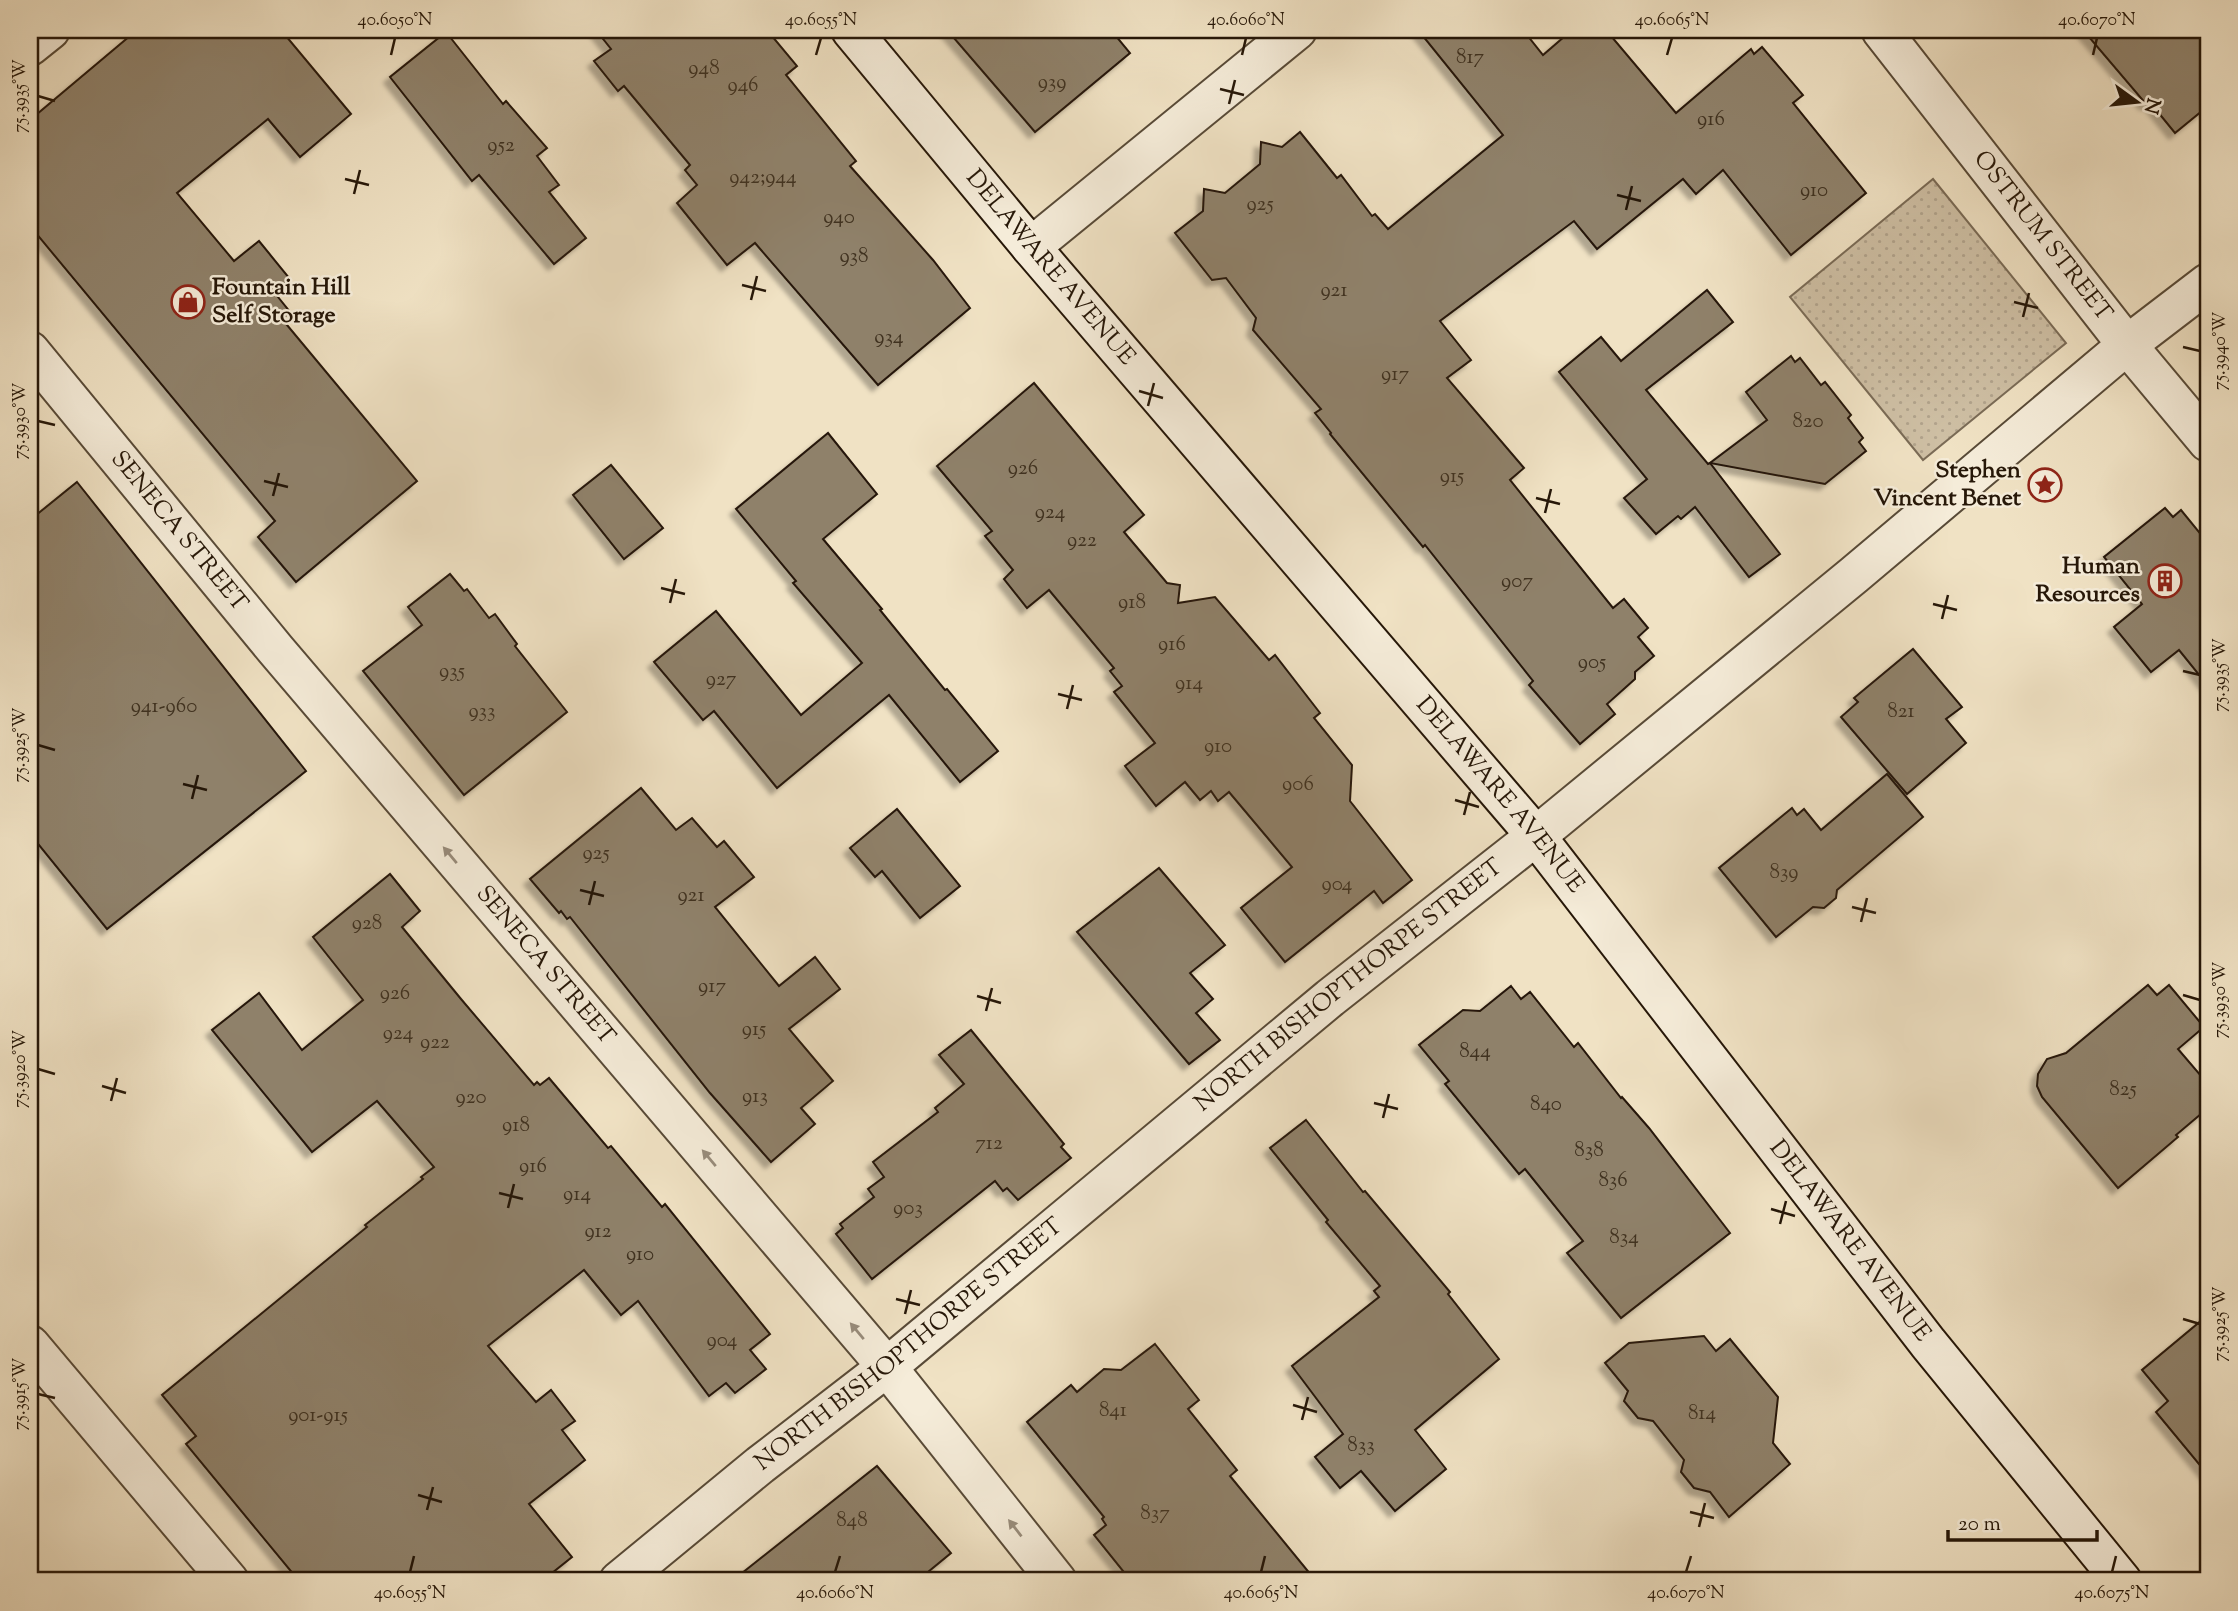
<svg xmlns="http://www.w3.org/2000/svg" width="2238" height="1611" font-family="'Sorts Mill Goudy',serif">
<defs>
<pattern id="grass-dots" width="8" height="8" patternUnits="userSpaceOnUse" patternTransform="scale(1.75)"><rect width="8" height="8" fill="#cebfa4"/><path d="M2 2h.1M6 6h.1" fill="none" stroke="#b1a38c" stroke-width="1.8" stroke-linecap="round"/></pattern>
<filter id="shadow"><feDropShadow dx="-6" dy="6" stdDeviation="2" flood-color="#0004"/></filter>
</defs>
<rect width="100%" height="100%" fill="#f0e2c4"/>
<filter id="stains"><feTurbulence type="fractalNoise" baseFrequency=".00286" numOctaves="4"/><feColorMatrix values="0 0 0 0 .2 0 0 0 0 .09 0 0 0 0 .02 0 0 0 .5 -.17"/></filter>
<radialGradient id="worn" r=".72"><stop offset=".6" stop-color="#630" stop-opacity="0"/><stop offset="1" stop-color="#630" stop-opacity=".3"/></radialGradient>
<polygon fill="url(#grass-dots)" stroke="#7a6b56" stroke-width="2" points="1933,179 2066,343 1923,460 1790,297"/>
<g fill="#8f816a" stroke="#261708" stroke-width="2" filter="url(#shadow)">
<polygon points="137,30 281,30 351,114 300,157 268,119 177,193 234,261 259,241 290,279 274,292 290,312 282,319 417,481 296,582 258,537 275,521 30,226 30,120"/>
<polygon points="596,30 767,30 797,66 786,75 856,161 850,166 933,260 970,308 878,385 755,243 727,265 677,203 697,185 685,170 690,165 624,86 618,91 594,61 611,49"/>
<polygon points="947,30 1111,30 1130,53 1035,132"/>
<polygon points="1418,30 1523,30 1543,55 1572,30 1606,30 1676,113 1751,49 1754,54 1762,47 1803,95 1793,103 1866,193 1791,255 1723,170 1696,194 1683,179 1597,249 1574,221 1440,321 1471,360 1447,378 1524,468 1510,480 1613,608 1624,599 1648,628 1638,637 1654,656 1635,672 1635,679 1607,704 1615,714 1580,744 1529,685 1533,681 1425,545 1423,547 1330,434 1331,433 1315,413 1321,409 1253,330 1256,318 1226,278 1212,280 1175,233 1203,211 1204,189 1225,193 1260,164 1261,142 1282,147 1300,132 1337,178 1341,175 1372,216 1375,214 1388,229 1503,135"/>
<polygon points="2083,30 2208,30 2208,106 2175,133 2149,101 2146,104"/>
<polygon points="446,32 503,104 506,101 547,148 537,156 559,185 549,192 586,238 554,264 479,175 472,181 390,77"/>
<polygon points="1707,290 1733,322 1646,390 1708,464 1710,463 1780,554 1749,577 1695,507 1681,519 1678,516 1656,534 1624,498 1647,479 1559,372 1601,337 1621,361"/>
<polygon points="1791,356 1795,362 1800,358 1821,385 1825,382 1851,415 1848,418 1863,438 1859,442 1866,451 1825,484 1710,463 1767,420 1746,392"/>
<polygon points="1034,383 1144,515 1124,532 1167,583 1180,585 1178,603 1215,597 1269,660 1275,655 1320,713 1314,718 1352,765 1350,801 1412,880 1383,903 1374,891 1285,962 1241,908 1292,867 1229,792 1218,801 1211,791 1200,800 1185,782 1156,806 1125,766 1155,743 1114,692 1122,686 1110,671 1114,668 1049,590 1027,608 1004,579 1013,570 985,536 992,531 937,466"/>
<polygon points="828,433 877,494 823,539 882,609 880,610 945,690 947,689 998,751 960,782 889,695 777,788 714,711 703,720 654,662 716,611 801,715 862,663 793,583 796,581 736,509"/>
<polygon points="611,465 663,528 624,559 573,495"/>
<polygon points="77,482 306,771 107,929 30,834 30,520"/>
<polygon points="2165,508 2173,517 2181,510 2208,543 2208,686 2179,650 2151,672 2114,627 2142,604 2104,557"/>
<polygon points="450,574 464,591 467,589 489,618 495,614 517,644 515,646 567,712 464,795 363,671 422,625 408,607"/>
<polygon points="1913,649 1962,707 1946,719 1966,743 1907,794 1841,717 1858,702 1854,698"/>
<polygon points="1887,774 1923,817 1837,890 1836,898 1824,908 1813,907 1776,937 1719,868 1792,808 1797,815 1804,809 1821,830"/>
<polygon points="641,788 676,830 692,818 717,847 724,841 754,877 715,907 779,986 815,957 840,989 789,1029 833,1081 801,1108 815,1124 771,1162 710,1093 570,917 567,919 561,911 559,913 530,879"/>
<polygon points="897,809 960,886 920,918 882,871 875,877 850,848"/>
<polygon points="1159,868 1225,945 1190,973 1213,999 1196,1013 1220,1040 1189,1064 1077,932"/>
<polygon points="390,874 420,911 402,927 461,999 534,1085 537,1082 540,1085 549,1078 608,1148 611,1146 662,1207 665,1204 770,1334 750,1350 766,1369 735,1393 726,1383 709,1396 638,1301 621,1315 584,1270 488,1346 536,1402 551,1390 575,1421 562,1430 585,1460 529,1504 572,1557 542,1581 299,1581 186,1444 196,1436 162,1395 367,1227 365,1225 423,1179 421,1177 434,1167 377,1101 312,1152 212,1030 259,993 302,1050 363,1000 313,937"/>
<polygon points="2148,985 2157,995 2169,985 2204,1027 2178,1049 2208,1084 2208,1108 2176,1135 2178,1137 2118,1188 2042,1097 2037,1086 2038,1074 2047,1059 2066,1053"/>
<polygon points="1511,986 1521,999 1530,992 1574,1047 1578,1043 1621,1098 1622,1097 1649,1128 1730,1233 1621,1318 1567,1253 1583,1241 1525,1169 1519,1174 1445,1084 1449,1081 1419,1045 1463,1010 1480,1011"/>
<polygon points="971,1030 1064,1144 1061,1147 1071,1158 1018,1200 1007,1188 1003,1191 995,1181 872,1279 836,1234 843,1228 840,1224 874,1197 868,1189 884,1177 873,1162 938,1112 935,1108 964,1084 939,1055"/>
<polygon points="1306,1120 1363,1192 1365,1191 1450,1292 1448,1294 1499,1359 1415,1430 1446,1469 1395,1511 1361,1471 1340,1488 1315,1457 1343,1434 1292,1366 1379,1297 1374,1291 1380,1286 1326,1222 1328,1220 1270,1148"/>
<polygon points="2208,1315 2208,1475 2156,1412 2168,1401 2142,1370"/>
<polygon points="1704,1336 1716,1351 1730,1339 1778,1397 1773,1443 1790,1464 1729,1517 1710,1492 1694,1488 1681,1472 1684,1460 1653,1421 1638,1418 1624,1401 1628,1391 1605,1363 1629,1343"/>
<polygon points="1155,1344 1199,1400 1188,1409 1237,1470 1230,1476 1316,1581 1131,1581 1094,1535 1106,1525 1102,1519 1104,1517 1027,1422 1071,1385 1077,1392 1104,1369 1121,1370"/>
<polygon points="877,1466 951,1553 917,1581 732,1581"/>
</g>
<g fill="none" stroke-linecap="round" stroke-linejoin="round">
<defs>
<g id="street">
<path id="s1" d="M1881,30L2127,345L2208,442"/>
<polyline points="30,46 50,30"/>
<polyline points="1031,247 1297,30"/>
<path id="s2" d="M30,351L276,650L887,1367L1057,1581"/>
<polyline points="30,1345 229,1581"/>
<path id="s3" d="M619,1581L760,1465L887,1367L1330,998L1536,836L1854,575L2127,345L2208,283"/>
</g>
<g id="secondary">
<path id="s4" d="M851,30L1031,247L1536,836L1928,1343L2122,1581"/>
</g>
</defs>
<use href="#street" stroke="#584a37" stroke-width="42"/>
<use href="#secondary" stroke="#261708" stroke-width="42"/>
<use href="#street" stroke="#f5ecd9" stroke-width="38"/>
<use href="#secondary" stroke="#f5ecd9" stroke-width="38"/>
</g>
<defs><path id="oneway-solid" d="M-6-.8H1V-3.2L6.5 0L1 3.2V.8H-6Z" transform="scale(1.75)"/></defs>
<g fill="#988c7b">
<use href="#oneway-solid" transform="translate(450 855) rotate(-130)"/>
<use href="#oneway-solid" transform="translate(709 1158) rotate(-130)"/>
<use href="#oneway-solid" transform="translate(857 1331) rotate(-130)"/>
<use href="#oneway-solid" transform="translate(1015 1528) rotate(-128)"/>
</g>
<path fill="none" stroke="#261708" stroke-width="2.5" d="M391,55L395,38M816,55L821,38M1242,55L1246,38M1667,55L1672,38M2093,55L2097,38M1220,89L1244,95M38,96L55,101M1229,104L1235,80M345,179L369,185M354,194L360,170M1617,195L1641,201M1626,210L1632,186M742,285L766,291M751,300L757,276M2014,302L2038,308M2023,317L2029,293M2183,347L2200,351M1139,391L1163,398M1148,406L1154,383M38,421L55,425M264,481L288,487M273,496L279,473M1536,498L1560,504M1545,513L1551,489M661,588L685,594M670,603L676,579M1933,604L1957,610M1942,619L1948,595M2183,671L2200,675M1058,694L1082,700M1067,709L1073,685M38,745L55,750M183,784L207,790M192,799L198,775M1455,800L1479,807M1464,815L1470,792M580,890L604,896M589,905L595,881M1852,907L1876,913M1861,922L1867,898M2183,995L2200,1000M977,996L1001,1003M986,1011L992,988M38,1069L55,1074M102,1086L126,1093M111,1101L117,1078M1374,1103L1398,1109M1383,1118L1389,1094M499,1193L523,1199M508,1208L514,1184M1771,1209L1795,1216M1780,1224L1786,1201M896,1299L920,1305M905,1314L911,1290M2183,1319L2200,1324M38,1394L55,1398M1293,1405L1317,1412M1302,1420L1308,1397M418,1495L442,1502M427,1510L433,1487M1690,1512L1714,1518M1699,1527L1705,1503M410,1572L414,1556M835,1572L840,1556M1261,1572L1265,1556M1686,1572L1691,1556M2112,1572L2116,1556"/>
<defs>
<symbol id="shop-ring" viewBox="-11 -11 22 22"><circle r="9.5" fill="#f5ecd9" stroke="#8f2418" stroke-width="1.5"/><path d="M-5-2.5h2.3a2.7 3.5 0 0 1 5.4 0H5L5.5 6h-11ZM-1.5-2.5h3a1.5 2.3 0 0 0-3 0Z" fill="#8f2418"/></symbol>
<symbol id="sight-ring" viewBox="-11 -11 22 22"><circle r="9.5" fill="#f5ecd9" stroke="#8f2418" stroke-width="1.5"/><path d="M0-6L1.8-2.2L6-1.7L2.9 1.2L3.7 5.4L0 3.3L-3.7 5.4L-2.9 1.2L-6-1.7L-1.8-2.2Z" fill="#8f2418"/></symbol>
<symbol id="building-ring" viewBox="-11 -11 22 22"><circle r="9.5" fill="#f5ecd9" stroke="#8f2418" stroke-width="1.5"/><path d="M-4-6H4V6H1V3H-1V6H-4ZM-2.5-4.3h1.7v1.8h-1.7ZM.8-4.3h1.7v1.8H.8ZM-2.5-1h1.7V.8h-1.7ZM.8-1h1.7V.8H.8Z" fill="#8f2418"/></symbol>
</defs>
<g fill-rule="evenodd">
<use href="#shop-ring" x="169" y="283" width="38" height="38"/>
<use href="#sight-ring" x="2026" y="466" width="38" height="38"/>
<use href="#building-ring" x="2146" y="562" width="38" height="38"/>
</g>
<g text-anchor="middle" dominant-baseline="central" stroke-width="5" stroke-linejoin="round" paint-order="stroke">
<g font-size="21" fill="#403220">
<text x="1470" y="58">817</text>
<text x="704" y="69">948</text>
<text x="1052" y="83">939</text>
<text x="743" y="86">946</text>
<text x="1711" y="120">916</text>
<text x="501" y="146">952</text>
<text x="763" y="178">942;944</text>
<text x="1814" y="191">910</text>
<text x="1260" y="205">925</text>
<text x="839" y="218">940</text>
<text x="854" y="257">938</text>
<text x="1334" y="291">921</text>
<text x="889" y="338">934</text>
<text x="1395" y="375">917</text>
<text x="1808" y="422">820</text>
<text x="1023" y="469">926</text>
<text x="1452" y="477">915</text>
<text x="1050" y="513">924</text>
<text x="1082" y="541">922</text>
<text x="1517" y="582">907</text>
<text x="1132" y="603">918</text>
<text x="1172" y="645">916</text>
<text x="1592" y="663">905</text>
<text x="452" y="672">935</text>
<text x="721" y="680">927</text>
<text x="1189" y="684">914</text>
<text x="164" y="707">941-960</text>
<text x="482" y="712">933</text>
<text x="1901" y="712">821</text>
<text x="1218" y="747">910</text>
<text x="1298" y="785">906</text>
<text x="596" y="854">925</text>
<text x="1784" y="873">839</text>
<text x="1337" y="885">904</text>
<text x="691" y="896">921</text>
<text x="367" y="924">928</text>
<text x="712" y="987">917</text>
<text x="395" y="994">926</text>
<text x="754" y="1030">915</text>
<text x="398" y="1034">924</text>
<text x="435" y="1043">922</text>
<text x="1475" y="1052">844</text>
<text x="2123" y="1090">825</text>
<text x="755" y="1097">913</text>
<text x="471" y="1098">920</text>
<text x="1546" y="1105">840</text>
<text x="516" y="1126">918</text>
<text x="989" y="1144">712</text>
<text x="1589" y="1151">838</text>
<text x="533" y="1167">916</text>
<text x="1613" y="1181">836</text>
<text x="577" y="1195">914</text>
<text x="908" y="1209">903</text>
<text x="598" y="1232">912</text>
<text x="1624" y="1238">834</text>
<text x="640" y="1255">910</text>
<text x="722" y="1341">904</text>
<text x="1113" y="1411">841</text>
<text x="1702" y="1414">814</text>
<text x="318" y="1416">901-915</text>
<text x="1361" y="1446">833</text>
<text x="1155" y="1514">837</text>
<text x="852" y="1521">848</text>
</g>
<g font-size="24" fill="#261708" stroke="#f5ecd9">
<text stroke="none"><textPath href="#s1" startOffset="262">OSTRUM STREET</textPath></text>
<text stroke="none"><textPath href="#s4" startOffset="310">DELAWARE AVENUE</textPath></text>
<text stroke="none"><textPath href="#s2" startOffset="234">SENECA STREET</textPath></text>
<text stroke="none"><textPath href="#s4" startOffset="1003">DELAWARE AVENUE</textPath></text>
<text stroke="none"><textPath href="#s2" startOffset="802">SENECA STREET</textPath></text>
<text stroke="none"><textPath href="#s3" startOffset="942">NORTH BISHOPTHORPE STREET</textPath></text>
<text stroke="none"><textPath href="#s4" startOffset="1570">DELAWARE AVENUE</textPath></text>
<text stroke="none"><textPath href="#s3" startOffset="374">NORTH BISHOPTHORPE STREET</textPath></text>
</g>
<g font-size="24" font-weight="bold" fill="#261708" stroke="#f5ecd9" text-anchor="end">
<text x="212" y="288" text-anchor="start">Fountain Hill<tspan x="212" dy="28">Self Storage</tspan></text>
<text x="2021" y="471">Stephen<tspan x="2021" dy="28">Vincent Benet</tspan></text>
<text x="2140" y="567">Human<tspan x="2140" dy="28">Resources</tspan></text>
</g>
</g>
<rect width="2238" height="1611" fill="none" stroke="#f0e2c4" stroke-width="77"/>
<g transform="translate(2137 102) rotate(105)" stroke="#f5ecd9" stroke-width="5" paint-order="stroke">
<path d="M0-5L12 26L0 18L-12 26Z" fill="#261708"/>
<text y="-10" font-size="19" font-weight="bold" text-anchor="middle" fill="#261708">N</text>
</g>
<path d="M1948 1530v10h149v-10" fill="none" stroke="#261708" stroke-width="3.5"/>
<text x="1958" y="1530" font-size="21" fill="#261708" stroke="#f5ecd9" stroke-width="5" paint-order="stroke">20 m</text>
<rect x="38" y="38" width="2162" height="1534" fill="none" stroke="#261708" stroke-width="2.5"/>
<g font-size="18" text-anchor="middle" fill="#261708">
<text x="395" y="25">40.6050°N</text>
<text x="821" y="25">40.6055°N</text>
<text x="1246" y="25">40.6060°N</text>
<text x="1672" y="25">40.6065°N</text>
<text x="2097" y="25">40.6070°N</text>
<text transform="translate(19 96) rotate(-90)" y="6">75.3935°W</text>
<text transform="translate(2219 351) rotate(-90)" y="6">75.3940°W</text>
<text transform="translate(19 421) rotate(-90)" y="6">75.3930°W</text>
<text transform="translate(2219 675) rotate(-90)" y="6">75.3935°W</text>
<text transform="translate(19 745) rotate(-90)" y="6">75.3925°W</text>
<text transform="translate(2219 1000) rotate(-90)" y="6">75.3930°W</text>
<text transform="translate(19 1069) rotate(-90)" y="6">75.3920°W</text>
<text transform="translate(2219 1324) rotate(-90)" y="6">75.3925°W</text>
<text transform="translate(19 1394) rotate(-90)" y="6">75.3915°W</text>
<text x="410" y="1598">40.6055°N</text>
<text x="835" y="1598">40.6060°N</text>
<text x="1261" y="1598">40.6065°N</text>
<text x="1686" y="1598">40.6070°N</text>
<text x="2112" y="1598">40.6075°N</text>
</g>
<rect width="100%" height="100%" filter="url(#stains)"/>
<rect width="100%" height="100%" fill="url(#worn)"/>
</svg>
